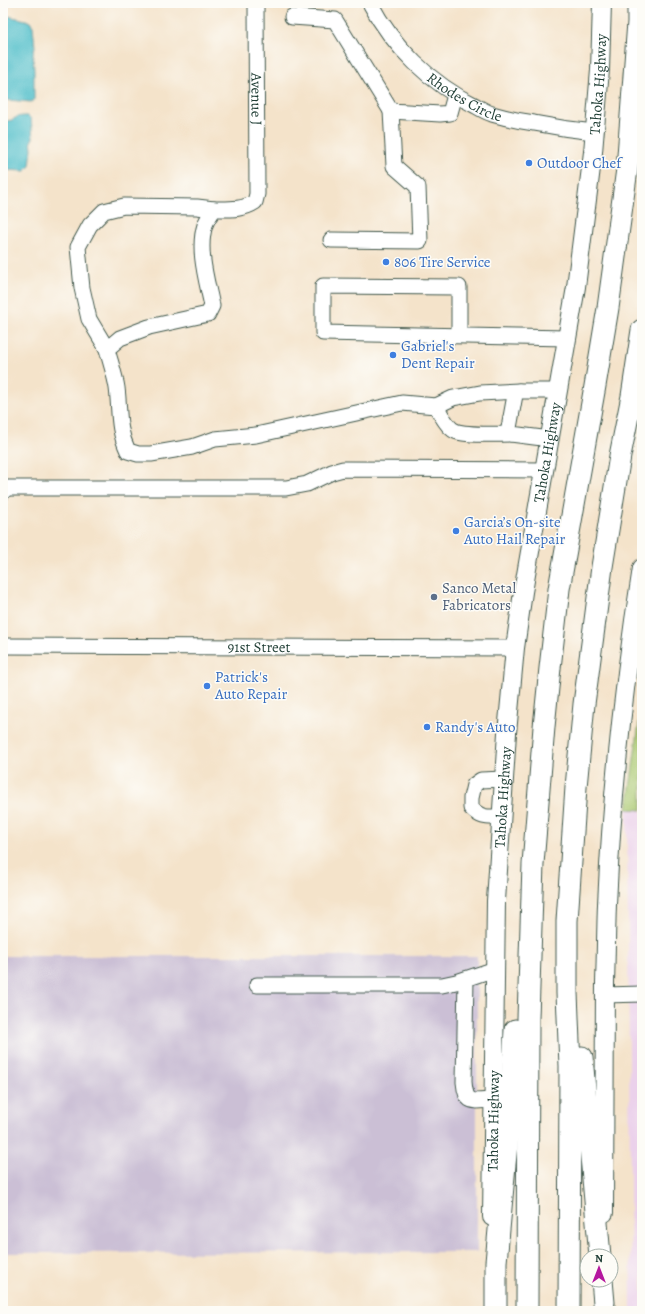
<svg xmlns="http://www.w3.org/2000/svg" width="645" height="1314" font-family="Alegreya,serif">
<rect width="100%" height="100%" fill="#fdfcf7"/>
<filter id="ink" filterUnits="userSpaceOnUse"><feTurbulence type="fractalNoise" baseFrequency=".025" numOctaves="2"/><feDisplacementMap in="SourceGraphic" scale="8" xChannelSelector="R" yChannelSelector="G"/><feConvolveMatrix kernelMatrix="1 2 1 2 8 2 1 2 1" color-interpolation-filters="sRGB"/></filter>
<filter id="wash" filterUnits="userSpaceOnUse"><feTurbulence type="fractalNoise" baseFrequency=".012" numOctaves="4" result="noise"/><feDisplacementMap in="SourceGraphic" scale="16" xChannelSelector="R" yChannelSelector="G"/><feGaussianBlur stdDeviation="0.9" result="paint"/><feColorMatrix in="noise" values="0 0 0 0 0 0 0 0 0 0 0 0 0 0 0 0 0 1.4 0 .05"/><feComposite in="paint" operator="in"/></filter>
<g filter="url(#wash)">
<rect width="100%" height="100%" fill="#f4e3ca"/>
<polygon fill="#ebd1eb" points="627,809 642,810 642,1311 631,1311"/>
<polygon fill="#cbbfd5" points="3,956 477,956 477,1252 3,1253"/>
<polygon fill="#a9c76e" stroke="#648251" points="642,701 642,810 627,809"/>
<g fill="#52bfcb" stroke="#387e80">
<polygon points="3,15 26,20 30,22 33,26 35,47 33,53 34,71 34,100 31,102 8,100 3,102"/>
<path d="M28,116L31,119L33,138L31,141L32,148L30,166L25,171L3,170V120C9,122 12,120 17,117C20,116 25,116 28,116Z"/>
</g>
</g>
<g filter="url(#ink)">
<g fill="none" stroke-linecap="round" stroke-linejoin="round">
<defs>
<g id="minor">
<path id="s1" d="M256,3L257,194L255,202C243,210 229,209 214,209C211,214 207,219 205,225C197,250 207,281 212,306L208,314L149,327L120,338L107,349C110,361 115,375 117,388C120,412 117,428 128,451L138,454H151L192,447L215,439L256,435L402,403L436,406C440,413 448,428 455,431C468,436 496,434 511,434"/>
<path id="s2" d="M370,3C393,47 431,84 476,106C481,109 486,112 492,114C506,118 520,121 534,123C554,127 574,130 594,132"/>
<polyline points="292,17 335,20 391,111 440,114 450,113 455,95"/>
<polyline points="331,240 420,241 418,187 394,166 391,111"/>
<polyline points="459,335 459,287 323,286 323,333 567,338"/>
<polyline points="107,349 89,319 82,288 78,247 90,225 104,211 124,206 197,207 214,209"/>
<polyline points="436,406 453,398 480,393 519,391"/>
<polyline points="550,439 511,434 509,428 515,395 519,391 558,391"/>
<polyline points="3,492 7,488 286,488 307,484 332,472 343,469 544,470"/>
<path id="s3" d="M3,646L515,648"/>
<path d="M502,817C487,817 482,819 471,808V798L474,785L481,780L504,779"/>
<path d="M466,979L464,1082C466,1105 472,1101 492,1100"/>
<polyline points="257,985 442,985 456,982 495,969"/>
<polyline points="605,995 642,994"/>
</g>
<g id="major">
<path d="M604,1213C605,1136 604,1059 605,982C606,956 606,930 607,904C612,792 624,680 642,568"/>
<path id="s4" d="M492,1217L496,901L507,733L515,648L523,592L576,287L593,152L600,70L602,3"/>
</g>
<g id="highway">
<polyline points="582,1057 600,1256"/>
<polyline points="602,1280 604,1303"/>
<polyline points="496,1311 496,1262 511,1100 515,1030"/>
<polyline points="527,1311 528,1018 533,864 544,727 550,668 559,589 595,386 608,308 627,169 638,22 638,3"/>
<polyline points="569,1311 570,1066 567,993 567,921 576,787 584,704 602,567 620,456 632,396 642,330"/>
</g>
</defs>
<use href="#minor" stroke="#3f564a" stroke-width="17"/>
<use href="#major" stroke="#3f564a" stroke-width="20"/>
<use href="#highway" stroke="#3f564a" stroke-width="23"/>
<use href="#minor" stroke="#fff" stroke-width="15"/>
<use href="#major" stroke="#fff" stroke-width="18"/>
<use href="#highway" stroke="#fff" stroke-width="21"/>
</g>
</g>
<g fill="#3f7fe0" stroke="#fdfcf7" stroke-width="1.5">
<circle cx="529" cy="163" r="4"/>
<circle cx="386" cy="262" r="4"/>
<circle cx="393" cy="355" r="4"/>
<circle cx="456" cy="531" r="4"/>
<circle cx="207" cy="686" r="4"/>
<circle cx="427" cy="727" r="4"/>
</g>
<circle fill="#5c6f8a" stroke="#fdfcf7" stroke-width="1.5" cx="434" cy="597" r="4"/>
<g text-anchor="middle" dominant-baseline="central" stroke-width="3" stroke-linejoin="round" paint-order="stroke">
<g font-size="15" fill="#1f3d34" stroke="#fdfcf7">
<text stroke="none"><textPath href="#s4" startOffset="1140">Tahoka Highway</textPath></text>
<text stroke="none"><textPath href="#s2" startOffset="136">Rhodes Circle</textPath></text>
<text stroke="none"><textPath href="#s1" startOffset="96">Avenue J</textPath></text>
<text stroke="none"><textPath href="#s4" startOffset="768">Tahoka Highway</textPath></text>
<text stroke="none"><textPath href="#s3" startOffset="256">91st Street</textPath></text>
<text stroke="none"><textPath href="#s4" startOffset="420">Tahoka Highway</textPath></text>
<text stroke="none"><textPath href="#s4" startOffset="96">Tahoka Highway</textPath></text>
</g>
<g font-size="15" fill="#366cbe" stroke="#fdfcf7" text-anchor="start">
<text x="537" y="163">Outdoor Chef</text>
<text x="394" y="262">806 Tire Service</text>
<text x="401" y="346">Gabriel's<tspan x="401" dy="17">Dent Repair</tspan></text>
<text x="464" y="522">Garcia’s On-site<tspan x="464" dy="17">Auto Hail Repair</tspan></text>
<text x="215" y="677">Patrick's<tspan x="215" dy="17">Auto Repair</tspan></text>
<text x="435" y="727">Randy's Auto</text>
</g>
<g font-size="15" fill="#4e5e75" stroke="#fdfcf7" text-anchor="start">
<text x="442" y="588">Sanco Metal<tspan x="442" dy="17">Fabricators</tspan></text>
</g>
</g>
<rect width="645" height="1314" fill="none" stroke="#fdfcf7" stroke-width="16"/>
<g transform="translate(599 1268)"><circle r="19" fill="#fdfcf7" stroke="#a4b0a9"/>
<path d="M0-3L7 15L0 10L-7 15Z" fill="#b5179e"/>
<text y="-6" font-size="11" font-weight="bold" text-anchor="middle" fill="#1f3d34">N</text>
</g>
</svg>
